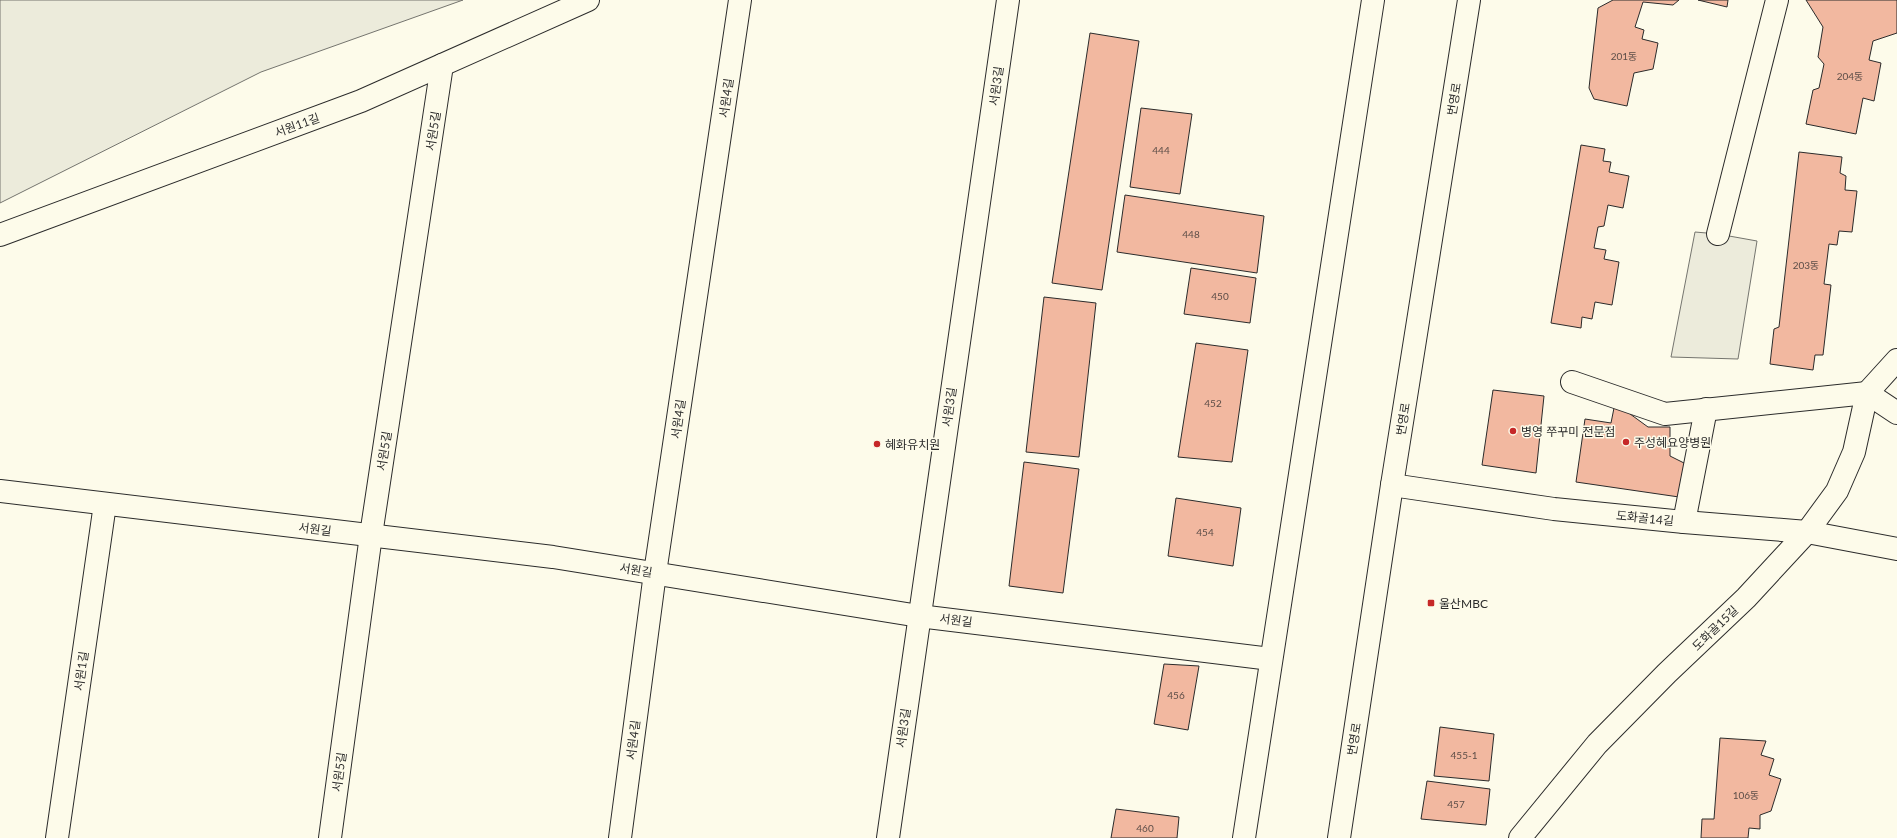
<svg xmlns="http://www.w3.org/2000/svg" width="1897" height="838" font-family="Lato,'Noto Sans KR',sans-serif">
<rect width="100%" height="100%" fill="#fdfbea"/>
<g fill="#ecebdb" stroke="#74746e">
<polygon points="0,0 463,0 261,72 0,203"/>
<polygon points="1695,232 1718,234 1757,241 1738,359 1671,357"/>
</g>
<g fill="#f2b8a0" stroke="#2b2b2b">
<polygon points="1613,0 1679,0 1673,5 1643,2 1635,27 1644,30 1642,39 1658,43 1653,69 1634,73 1627,106 1594,99 1589,88 1598,8"/>
<polygon points="1698,0 1728,0 1727,7"/>
<polygon points="1806,0 1897,0 1897,33 1873,41 1869,60 1881,63 1874,101 1863,98 1856,134 1806,124 1813,90 1819,88 1824,64 1818,57 1823,27"/>
<polygon points="1090,33 1139,41 1102,290 1052,283"/>
<polygon points="1141,108 1192,114 1180,194 1130,187"/>
<polygon points="1581,145 1605,149 1603,161 1611,162 1609,172 1629,176 1623,208 1608,205 1604,226 1598,227 1594,248 1606,250 1604,259 1619,262 1612,305 1595,302 1592,319 1582,317 1581,328 1551,323"/>
<polygon points="1799,152 1842,157 1840,173 1846,176 1845,190 1857,191 1852,232 1839,231 1837,245 1829,244 1824,284 1831,285 1823,355 1815,355 1813,370 1770,364 1774,329 1779,327"/>
<polygon points="1125,195 1264,216 1257,273 1117,252"/>
<polygon points="1191,268 1256,278 1250,323 1184,314"/>
<polygon points="1044,297 1096,303 1079,457 1026,452"/>
<polygon points="1196,343 1248,350 1232,462 1178,457"/>
<polygon points="1493,390 1544,396 1536,473 1482,465"/>
<polygon points="1615,403 1648,427 1670,427 1670,456 1694,468 1679,497 1576,482 1585,419 1611,423"/>
<polygon points="1024,462 1079,469 1063,593 1009,586"/>
<polygon points="1176,498 1241,508 1233,566 1168,556"/>
<polygon points="1164,664 1199,666 1188,730 1154,724"/>
<polygon points="1440,727 1494,734 1489,781 1434,776"/>
<polygon points="1720,738 1766,741 1761,755 1774,759 1769,775 1781,779 1771,811 1760,815 1760,829 1749,828 1748,838 1701,838 1702,819 1714,819"/>
<polygon points="1427,781 1490,789 1486,825 1421,819"/>
<polygon points="1116,809 1179,817 1177,838 1111,838"/>
</g>
<g fill="none" stroke-linecap="round" stroke-linejoin="round">
<defs>
<g id="minor">
<polyline points="1718,234 1777,0"/>
<polyline points="0,235 361,101 588,0"/>
<polyline points="1572,382 1665,414 1867,393 1897,413"/>
<polyline points="1392,485 1554,509 1684,522 1807,532 1897,549"/>
<polyline points="0,491 553,557 919,616 1271,659"/>
<polyline points="1684,522 1706,409"/>
<polyline points="57,838 105,504"/>
<polyline points="330,838 371,535 442,65"/>
<polyline points="620,838 655,573 740,0"/>
<polyline points="888,838 1008,0"/>
<polyline points="1520,838 1597,744 1667,673 1746,598 1807,532 1837,491 1854,452 1867,393 1897,360"/>
</g>
<g id="major">
<polyline points="1244,838 1373,0"/>
<polyline points="1339,838 1392,485 1469,0"/>
</g>
</defs>
<use href="#minor" stroke="#2b2b2b" stroke-width="24"/>
<use href="#major" stroke="#2b2b2b" stroke-width="24"/>
<use href="#minor" stroke="#fdfbea" stroke-width="22"/>
<use href="#major" stroke="#fdfbea" stroke-width="22"/>
</g>
<g fill="#c62828" stroke="#fdfbea" stroke-width="1.5">
<circle cx="1513" cy="431" r="4"/>
<circle cx="1626" cy="442" r="4"/>
<circle cx="877" cy="444" r="4"/>
<rect x="1427" y="599" width="8" height="8" rx="2"/>
</g>
<g text-anchor="middle" dominant-baseline="central" stroke-width="3" stroke-linejoin="round" paint-order="stroke">
<g font-size="10" fill="#5d4e48">
<text x="1624" y="56">201동</text>
<text x="1850" y="76">204동</text>
<text x="1161" y="150">444</text>
<text x="1191" y="234">448</text>
<text x="1806" y="265">203동</text>
<text x="1220" y="296">450</text>
<text x="1213" y="403">452</text>
<text x="1205" y="532">454</text>
<text x="1176" y="695">456</text>
<text x="1464" y="755">455-1</text>
<text x="1746" y="795">106동</text>
<text x="1456" y="804">457</text>
<text x="1145" y="828">460</text>
</g>
<g font-size="12" fill="#2b2b2b" stroke="#fdfbea">
<text transform="translate(996 86) rotate(-82)">서원3길</text>
<text transform="translate(726 98) rotate(-82)">서원4길</text>
<text transform="translate(1454 99) rotate(-81)">번영로</text>
<text transform="translate(297 125) rotate(-20)">서원11길</text>
<text transform="translate(433 131) rotate(-81)">서원5길</text>
<text transform="translate(949 407) rotate(-82)">서원3길</text>
<text transform="translate(678 419) rotate(-82)">서원4길</text>
<text transform="translate(1403 419) rotate(-81)">번영로</text>
<text transform="translate(384 451) rotate(-81)">서원5길</text>
<text transform="translate(1645 518) rotate(6)">도화골14길</text>
<text transform="translate(315 529) rotate(7)">서원길</text>
<text transform="translate(636 570) rotate(9)">서원길</text>
<text transform="translate(956 620) rotate(7)">서원길</text>
<text transform="translate(1715 628) rotate(-44)">도화골15길</text>
<text transform="translate(81 671) rotate(-82)">서원1길</text>
<text transform="translate(903 728) rotate(-82)">서원3길</text>
<text transform="translate(1354 739) rotate(-81)">번영로</text>
<text transform="translate(633 740) rotate(-83)">서원4길</text>
<text transform="translate(339 772) rotate(-82)">서원5길</text>
</g>
<g font-size="12" fill="#2b2b2b" stroke="#fdfbea" text-anchor="start">
<text x="1521" y="431">병영 쭈꾸미 전문점</text>
<text x="1634" y="442">주성혜요양병원</text>
<text x="885" y="444">혜화유치원</text>
<text x="1439" y="603">울산MBC</text>
</g>
</g>
</svg>
